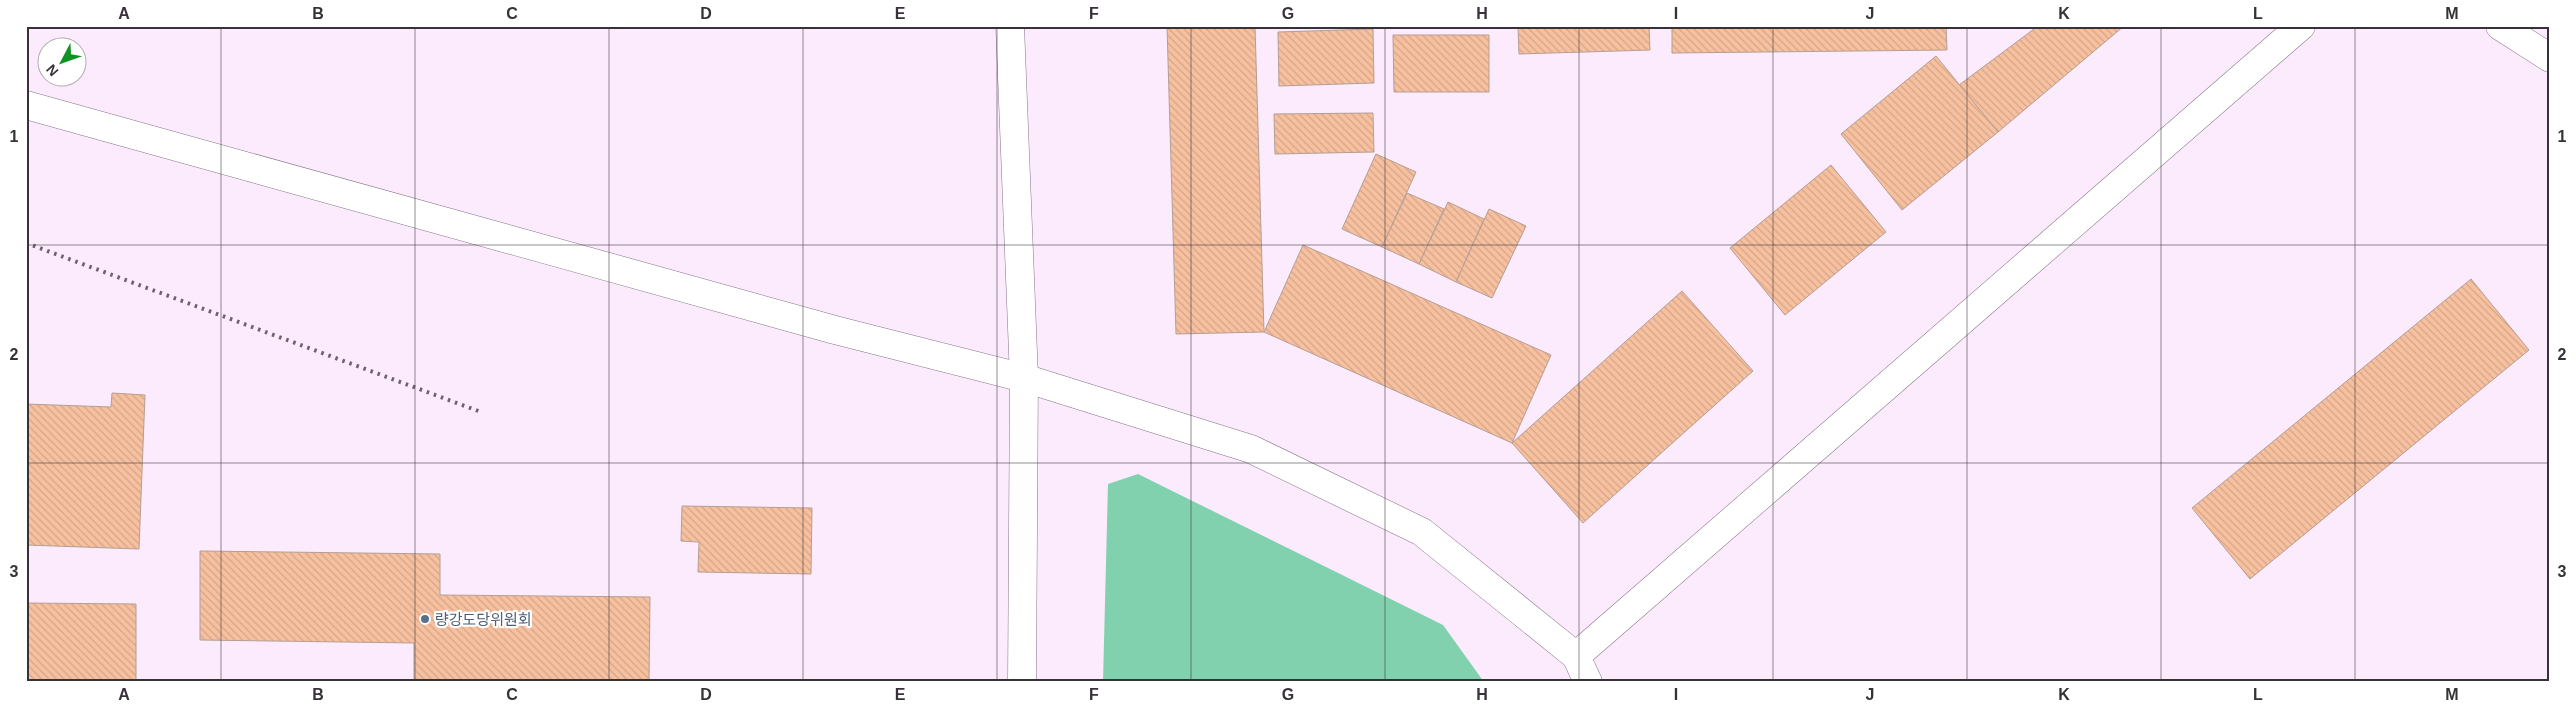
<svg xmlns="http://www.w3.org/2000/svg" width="2576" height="708" font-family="Helvetica,'Noto Sans KR',sans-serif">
<defs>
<pattern id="building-back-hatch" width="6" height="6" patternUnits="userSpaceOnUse" patternTransform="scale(1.25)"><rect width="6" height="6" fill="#f7c09f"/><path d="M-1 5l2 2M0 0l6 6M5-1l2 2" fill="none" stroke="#d4a58a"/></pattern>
</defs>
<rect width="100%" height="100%" fill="#fceafd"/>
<polygon fill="#81d1ae" points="1138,474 1443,625 1484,682 1103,682 1108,484"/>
<g fill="url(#building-back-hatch)" stroke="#b49f93">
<polygon points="1167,26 1255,26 1264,332 1176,334"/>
<polygon points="1518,26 1649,26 1650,50 1519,54"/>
<polygon points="1672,26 1946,26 1947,50 1672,53"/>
<polygon points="2038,26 2124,26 1998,132 1959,85"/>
<polygon points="1373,29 1374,83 1279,86 1278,32"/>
<polygon points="1393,35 1489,35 1489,92 1394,92"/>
<polygon points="1936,56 1998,132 1902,210 1841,134"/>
<polygon points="1373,113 1374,152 1275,154 1274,114"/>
<polygon points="1376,154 1416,172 1382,247 1342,229"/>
<polygon points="1831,165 1886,232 1785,315 1730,248"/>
<polygon points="1407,193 1444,209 1419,264 1382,247"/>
<polygon points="1448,202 1484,219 1456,282 1419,264"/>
<polygon points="1489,209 1526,226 1492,298 1456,282"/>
<polygon points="1303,245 1551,355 1512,443 1264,332"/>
<polygon points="2471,279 2529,350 2250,579 2192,508"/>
<polygon points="1682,291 1753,371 1583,523 1512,443"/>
<polygon points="112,393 145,395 139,549 26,545 26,404 111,407"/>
<polygon points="682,506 812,508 811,574 698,572 699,542 681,541"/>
<polygon points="200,551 440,554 440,595 650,597 649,682 414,681 414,643 200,640"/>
<polygon points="26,603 136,604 136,682 26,682"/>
</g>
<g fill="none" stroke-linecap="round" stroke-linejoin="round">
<defs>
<polyline id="tertiary" points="26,105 835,330 1024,378"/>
<g id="secondary">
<polyline points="2500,26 2550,58"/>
<polyline points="1024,378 1251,449 1422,532 1576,656 1588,682"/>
<polyline points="1576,656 2301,26"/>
</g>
<polyline id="primary" points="1010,26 1024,378 1022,682"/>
</defs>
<use href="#tertiary" stroke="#857687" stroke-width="29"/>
<use href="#secondary" stroke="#857687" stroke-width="29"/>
<use href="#primary" stroke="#857687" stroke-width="29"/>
<use href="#tertiary" stroke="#fff" stroke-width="28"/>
<use href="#secondary" stroke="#fff" stroke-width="28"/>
<use href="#primary" stroke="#fff" stroke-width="28"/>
<polyline stroke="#6b626c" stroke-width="4" stroke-dasharray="2.5 5" stroke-linecap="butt" points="26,243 481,412"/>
</g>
<path fill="none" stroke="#373138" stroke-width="1" stroke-opacity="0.55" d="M221,26V682M415,26V682M609,26V682M803,26V682M997,26V682M1191,26V682M1385,26V682M1579,26V682M1773,26V682M1967,26V682M2161,26V682M2355,26V682M26,245H2550M26,463H2550"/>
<circle fill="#5c6f8a" stroke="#fff" stroke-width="2" cx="425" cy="619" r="5"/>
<g text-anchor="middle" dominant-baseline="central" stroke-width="4.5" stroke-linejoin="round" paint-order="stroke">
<g font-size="15" fill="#4e5e75" stroke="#fff" text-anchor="start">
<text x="435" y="619">량강도당위원회</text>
</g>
</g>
<rect width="2576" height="708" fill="none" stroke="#ffffff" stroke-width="55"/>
<g transform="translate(62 62) rotate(229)"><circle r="24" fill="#ffffff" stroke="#afadaf"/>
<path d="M0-4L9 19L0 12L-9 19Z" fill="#109325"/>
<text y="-8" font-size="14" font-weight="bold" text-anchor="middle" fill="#373138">N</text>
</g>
<rect x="28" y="28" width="2520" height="652" fill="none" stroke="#373138" stroke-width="2"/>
<g font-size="16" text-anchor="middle" font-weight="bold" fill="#373138">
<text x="124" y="19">A</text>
<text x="318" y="19">B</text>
<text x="512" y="19">C</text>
<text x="706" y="19">D</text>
<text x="900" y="19">E</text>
<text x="1094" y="19">F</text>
<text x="1288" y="19">G</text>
<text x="1482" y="19">H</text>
<text x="1676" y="19">I</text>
<text x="1870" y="19">J</text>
<text x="2064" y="19">K</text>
<text x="2258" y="19">L</text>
<text x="2452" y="19">M</text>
<text x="14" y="142">1</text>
<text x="2562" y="142">1</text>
<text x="14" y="360">2</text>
<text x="2562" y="360">2</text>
<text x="14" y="577">3</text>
<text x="2562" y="577">3</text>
<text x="124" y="700">A</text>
<text x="318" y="700">B</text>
<text x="512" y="700">C</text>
<text x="706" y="700">D</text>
<text x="900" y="700">E</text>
<text x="1094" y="700">F</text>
<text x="1288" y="700">G</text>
<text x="1482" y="700">H</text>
<text x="1676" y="700">I</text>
<text x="1870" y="700">J</text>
<text x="2064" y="700">K</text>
<text x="2258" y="700">L</text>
<text x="2452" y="700">M</text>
</g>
</svg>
